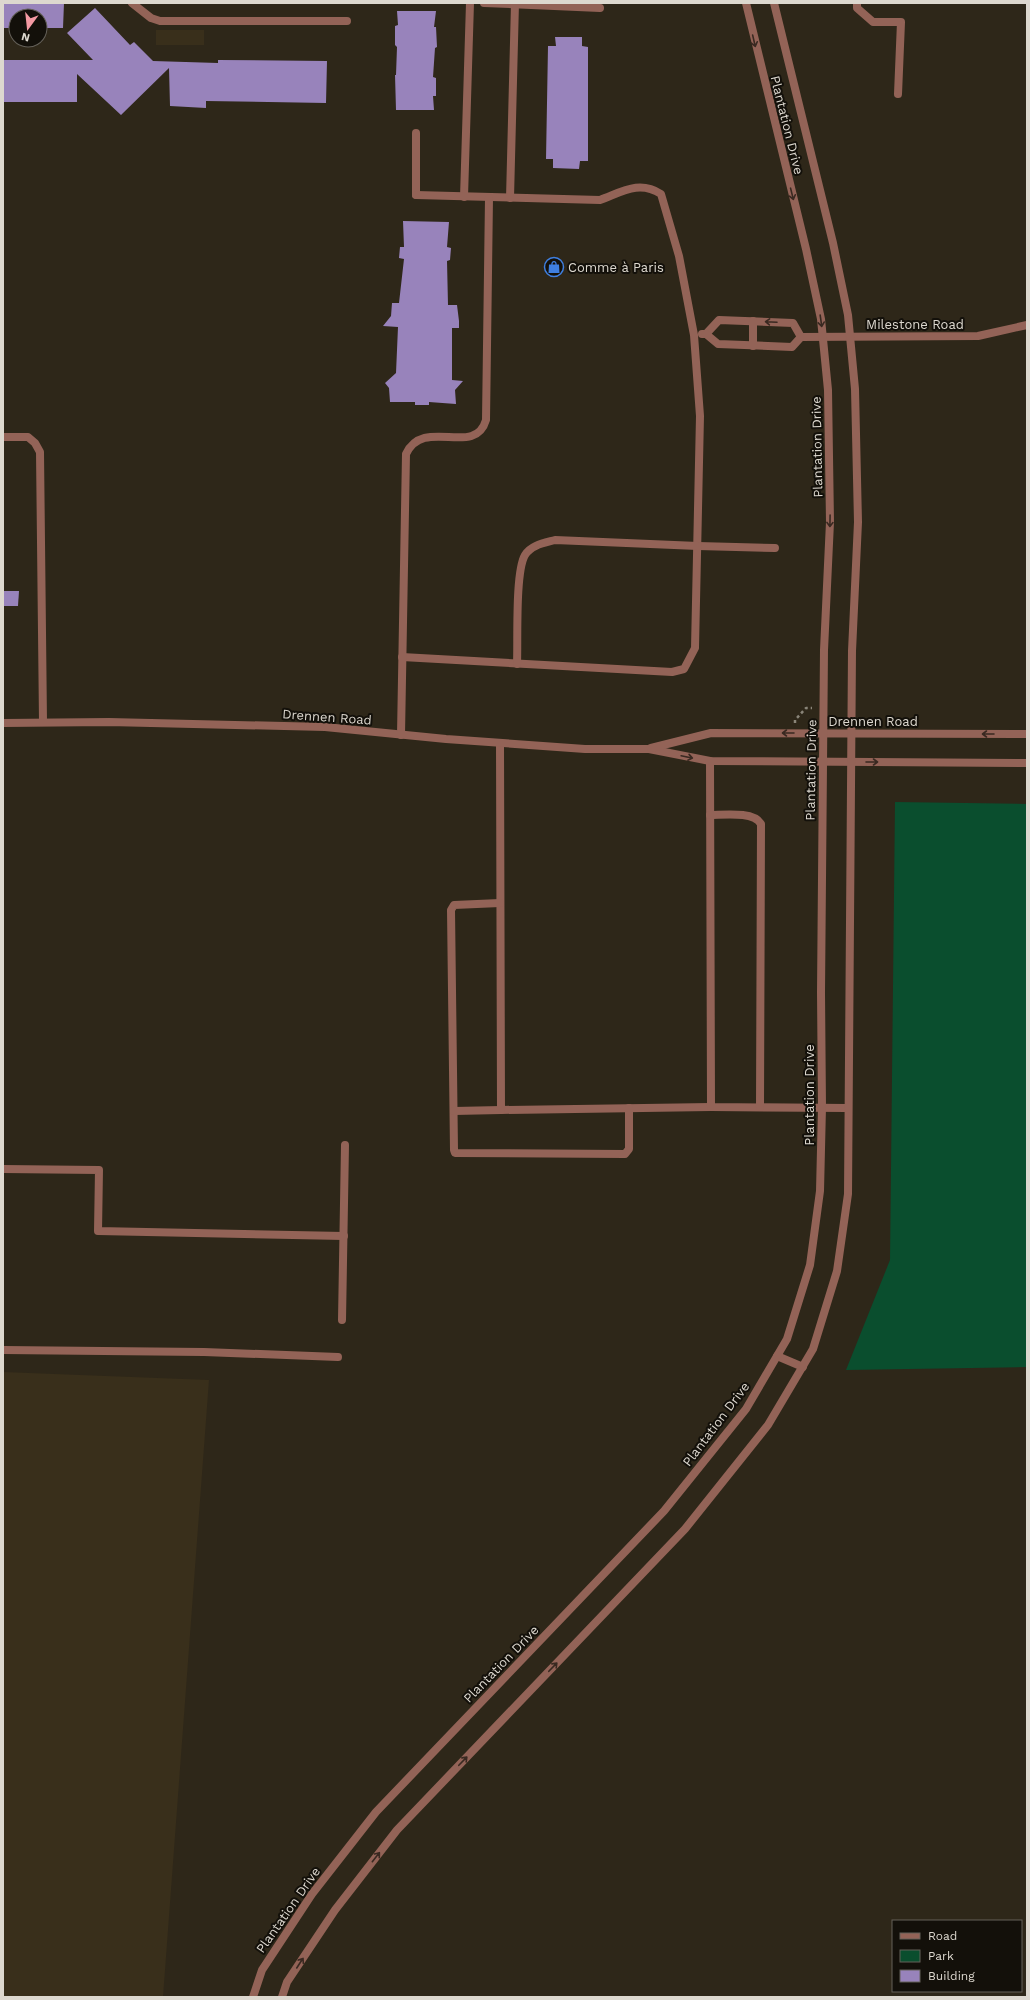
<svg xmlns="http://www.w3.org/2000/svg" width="1030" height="2000" font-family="'Work Sans',sans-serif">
<rect width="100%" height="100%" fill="#2e2719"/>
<g fill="#392f1b">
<rect x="156" y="30" width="48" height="15"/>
<polygon points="3,1372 209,1380 163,1997 3,1997"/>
</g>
<polygon fill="#0a4e2e" points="895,802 1027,804 1027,1367 846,1370 890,1260"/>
<g fill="#9883bb">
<polygon points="3,3 64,3 63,28 40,28 40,16 16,16 16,28 3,28"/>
<polygon points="95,8 130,45 134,42 153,61 218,63 218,60 327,61 326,103 206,101 206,108 170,106 169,68 121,115 77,74 77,102 3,102 3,60 93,60 67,33"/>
<polygon points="397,11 436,11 434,27 436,27 437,47 435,48 433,77 436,78 436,96 433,96 434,110 396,110 395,75 396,75 397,47 395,45 395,26 398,25"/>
<polygon points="555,37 582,37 582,46 588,47 588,161 580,161 579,169 553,168 553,159 546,159 548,46 556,46"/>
<polygon points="403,221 449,222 447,247 451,248 450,260 447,261 448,305 457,305 459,321 459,328 452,328 452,380 463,381 455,390 456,404 429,402 429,405 415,405 415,402 390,402 389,388 385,383 396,373 398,327 383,326 391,316 392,303 399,303 404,259 399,258 400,247 404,247"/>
<polygon points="3,591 19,591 18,606 3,606"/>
</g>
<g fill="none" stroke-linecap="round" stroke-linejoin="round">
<polyline stroke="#8a8579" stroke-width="2.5" stroke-dasharray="3 3" stroke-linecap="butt" points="795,723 795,720 806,708 812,708"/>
<g stroke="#936357" stroke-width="8">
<polyline points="484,3 600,8"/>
<polyline points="857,3 857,8 873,22 901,22 898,94"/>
<polyline points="416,133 416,195"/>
<polyline points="3,437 28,437 35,443 40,452 43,722"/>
<polyline points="698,546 775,548"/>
<polyline points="500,743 501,1110 711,1107"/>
<polyline points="710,761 711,1107 847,1108"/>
<path d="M710,815C723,815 754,811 761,824L760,1107"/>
<polyline points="500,903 454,905 451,910 454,1150 455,1153 625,1154 629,1149 629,1108"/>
<polyline points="454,1111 501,1110"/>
<polyline points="3,1169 99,1170 98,1231 344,1236"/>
<polyline points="342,1320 345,1145"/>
<polyline points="3,1350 204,1352 338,1357"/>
</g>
<g stroke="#936357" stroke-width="8">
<polyline points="132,3 151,18 160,21 347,21"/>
<polyline points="464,197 470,3"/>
<polyline points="510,198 515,3"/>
<polyline points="702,334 706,334 719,320 793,323 801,337"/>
<polyline points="706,334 718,344 792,347 801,337 978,336 1027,325"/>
<polyline points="753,346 753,321"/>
<path d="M402,657L672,672L684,669L695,648L700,416L694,335L679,256L661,194C639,180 622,192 600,200L416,195"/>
<path d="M517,664C518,641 515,572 525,555C531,545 544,543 555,540L698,546"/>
<path d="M401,735L406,454C424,416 475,458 486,420L489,198"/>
</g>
<g stroke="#936357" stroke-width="8">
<polyline points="3,723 109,722 325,727 446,739 585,749 649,749 710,761 1027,763"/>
<polyline points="651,748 711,733 1027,734"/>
<polyline points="777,1356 803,1367"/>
<polyline points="253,1997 262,1970 312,1894 376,1812 664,1511 746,1409 787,1339 810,1265 820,1191 822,1107 821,993 824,650 830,522 828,390 821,319 806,249 746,3"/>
<polyline points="282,1997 287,1982 335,1910 397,1830 685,1529 768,1425 813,1349 837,1271 848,1194 852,651 858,522 855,389 848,315 833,243 774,3"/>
</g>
</g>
<defs><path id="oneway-shaft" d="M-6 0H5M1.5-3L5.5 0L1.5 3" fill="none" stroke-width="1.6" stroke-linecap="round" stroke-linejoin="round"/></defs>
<g stroke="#392921">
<use href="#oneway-shaft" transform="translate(754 41) rotate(77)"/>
<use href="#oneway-shaft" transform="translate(792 194) rotate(76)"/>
<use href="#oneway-shaft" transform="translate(821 321) rotate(82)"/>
<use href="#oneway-shaft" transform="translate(771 322) rotate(-177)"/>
<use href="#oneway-shaft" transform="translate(830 521) rotate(91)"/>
<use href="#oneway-shaft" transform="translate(788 733) rotate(-180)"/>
<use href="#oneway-shaft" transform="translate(988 734) rotate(-180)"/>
<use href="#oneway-shaft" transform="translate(687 757) rotate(12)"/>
<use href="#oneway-shaft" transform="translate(872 762)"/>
<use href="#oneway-shaft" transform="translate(553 1667) rotate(-46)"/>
<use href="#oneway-shaft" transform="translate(463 1761) rotate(-46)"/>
<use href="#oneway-shaft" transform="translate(376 1857) rotate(-52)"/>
<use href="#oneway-shaft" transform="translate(300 1963) rotate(-57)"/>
</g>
<defs>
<symbol id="shop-ring" viewBox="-11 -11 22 22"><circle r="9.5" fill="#13100a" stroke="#3f7fe0" stroke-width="1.5"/><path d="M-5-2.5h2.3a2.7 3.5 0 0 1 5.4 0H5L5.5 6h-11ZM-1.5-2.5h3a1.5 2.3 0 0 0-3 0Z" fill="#3f7fe0"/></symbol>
</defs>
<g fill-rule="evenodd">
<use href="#shop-ring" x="543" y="256" width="22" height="22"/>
</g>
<g text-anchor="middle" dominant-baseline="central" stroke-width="4" stroke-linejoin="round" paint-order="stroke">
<g font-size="13" fill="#ddd8cf" stroke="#13100a">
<text transform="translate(787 125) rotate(76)">Plantation Drive</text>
<text x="915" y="324">Milestone Road</text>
<text transform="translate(817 447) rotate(-91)">Plantation Drive</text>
<text transform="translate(327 717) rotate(4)">Drennen Road</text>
<text x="873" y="721">Drennen Road</text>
<text transform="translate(811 770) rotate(-89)">Plantation Drive</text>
<text transform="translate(809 1095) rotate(-90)">Plantation Drive</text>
<text transform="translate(716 1424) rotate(-53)">Plantation Drive</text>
<text transform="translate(501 1664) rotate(-46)">Plantation Drive</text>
<text transform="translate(288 1910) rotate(-55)">Plantation Drive</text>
</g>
<g font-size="13" fill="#ddd8cf" stroke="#13100a" text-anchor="start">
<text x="568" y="267">Comme à Paris</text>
</g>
</g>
<rect width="1030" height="2000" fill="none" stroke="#ddd8cf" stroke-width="8"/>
<rect x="892" y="1920" width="130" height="72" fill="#13100a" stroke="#646059"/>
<rect x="900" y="1933" width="20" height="6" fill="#936357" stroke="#646059"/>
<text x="928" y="1940" font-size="12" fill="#ddd8cf">Road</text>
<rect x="900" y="1950" width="20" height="12" fill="#0a4e2e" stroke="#646059"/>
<text x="928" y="1960" font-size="12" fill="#ddd8cf">Park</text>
<rect x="900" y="1970" width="20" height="12" fill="#9883bb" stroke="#646059"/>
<text x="928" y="1980" font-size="12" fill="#ddd8cf">Building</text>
<g transform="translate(28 28) rotate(195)"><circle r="19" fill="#13100a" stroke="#646059"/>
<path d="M0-3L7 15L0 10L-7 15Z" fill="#f49aa3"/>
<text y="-6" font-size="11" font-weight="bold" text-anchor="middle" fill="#ddd8cf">N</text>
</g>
</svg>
